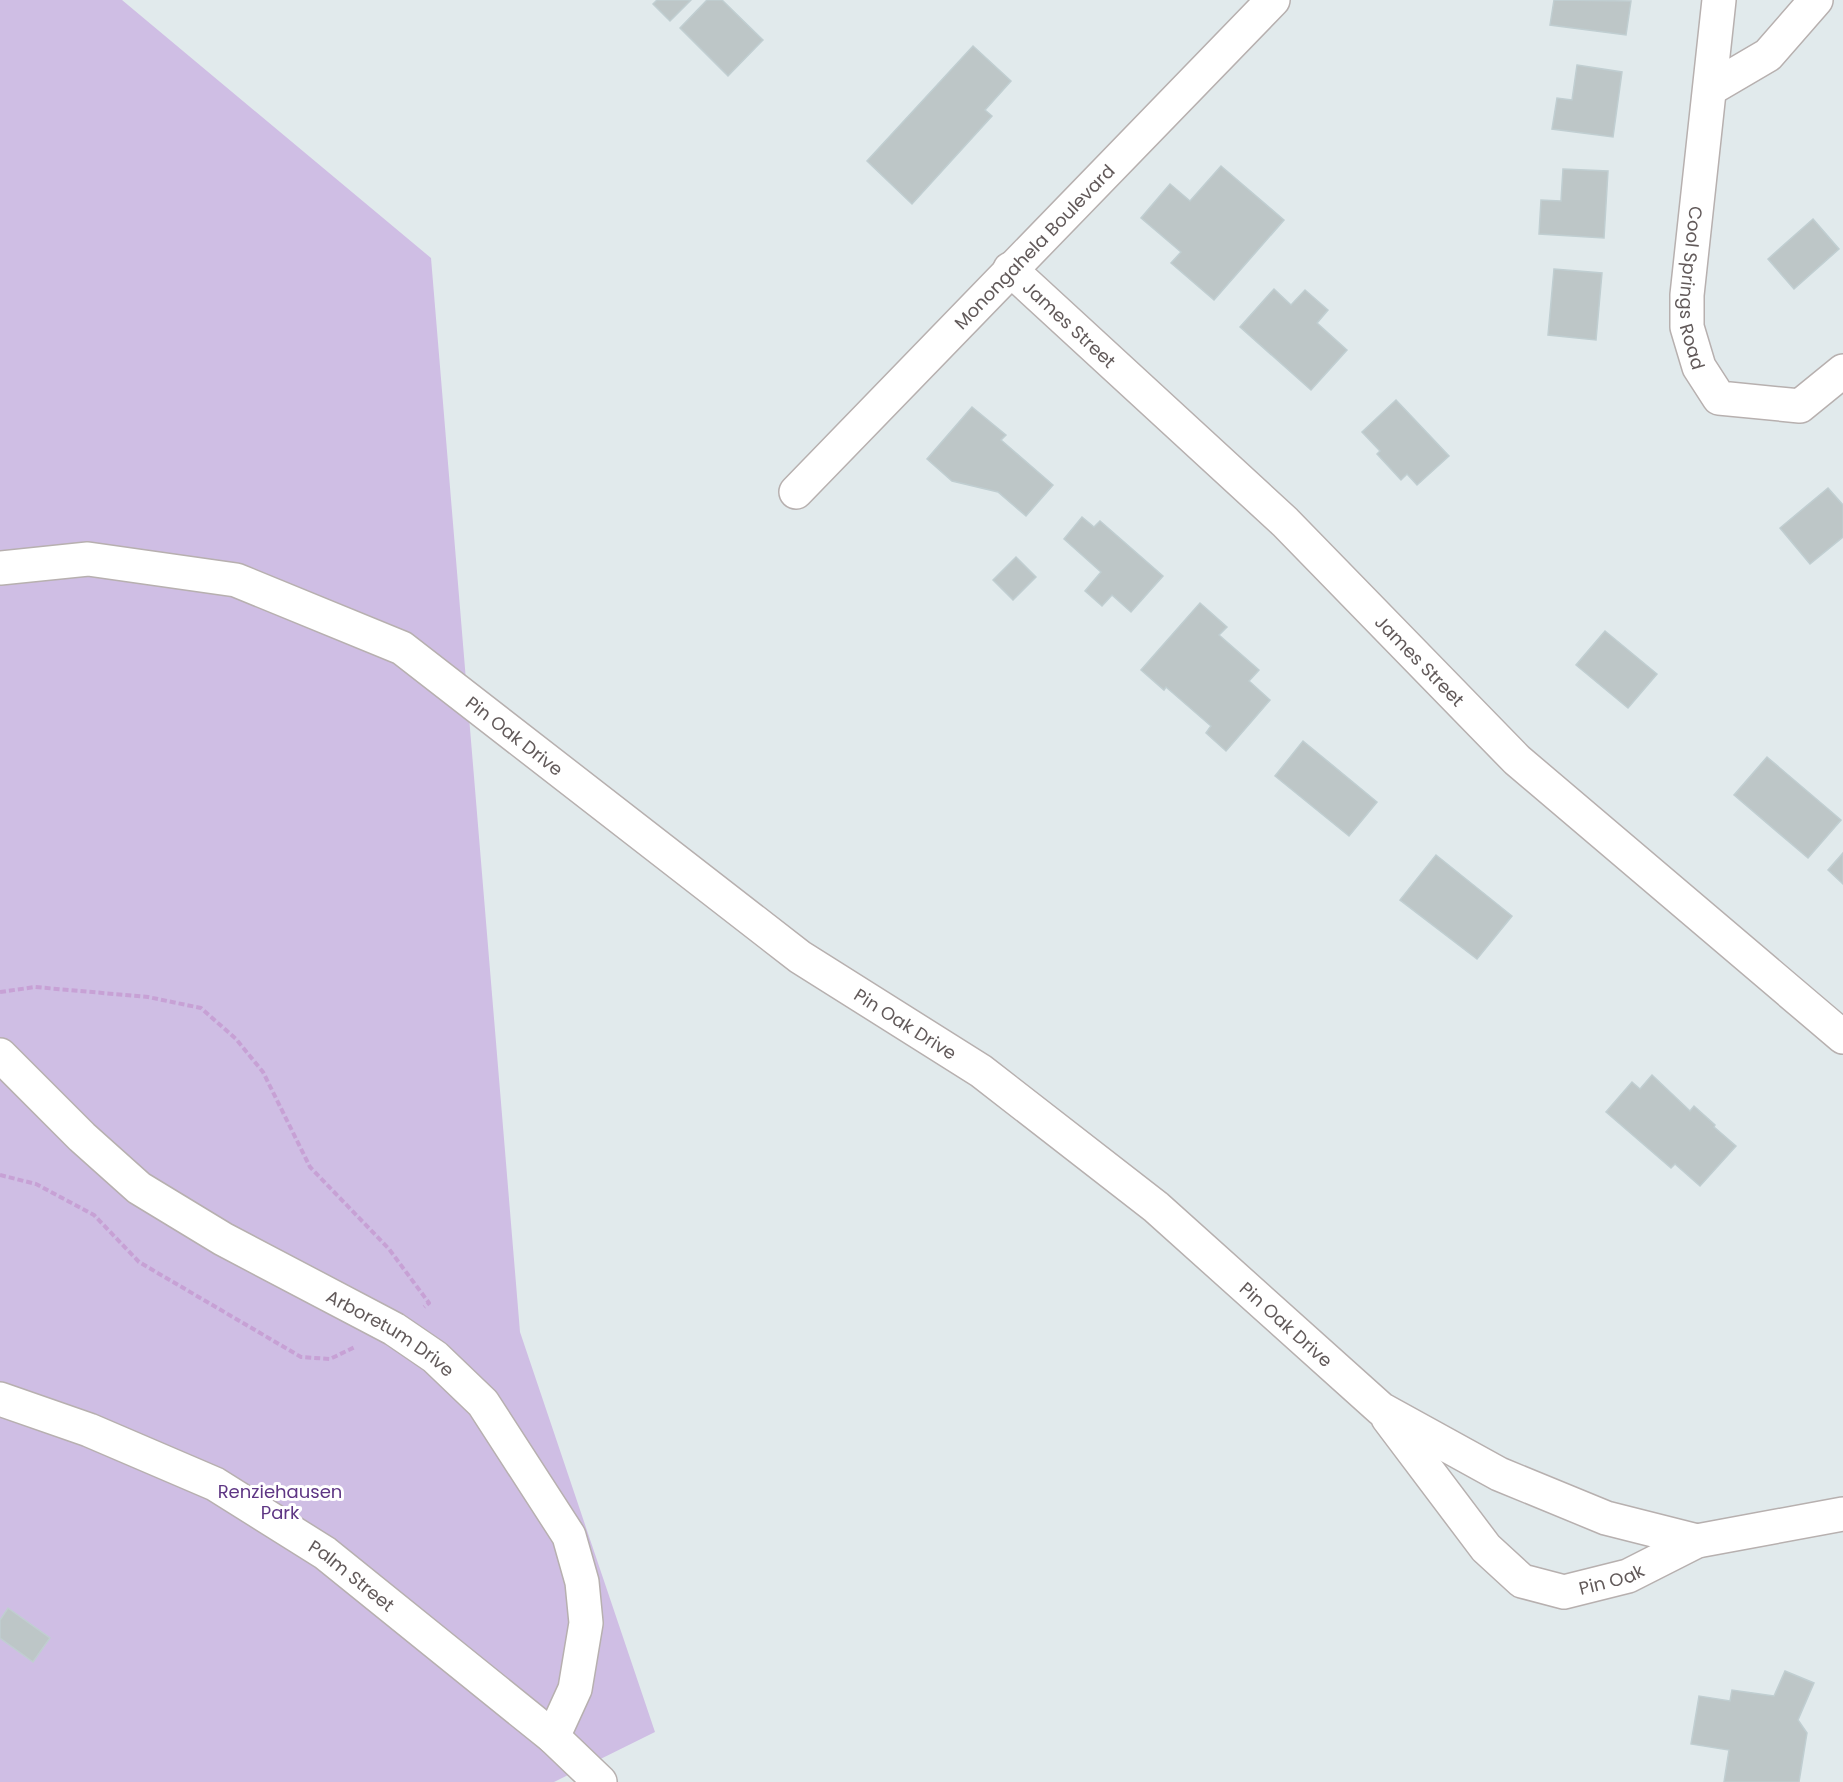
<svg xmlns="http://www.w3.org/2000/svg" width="1843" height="1782" font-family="Poppins,sans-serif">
<rect width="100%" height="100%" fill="#e1eaec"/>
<polygon fill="#cfbee4" points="0,0 122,0 431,258 520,1332 655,1732 554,1782 0,1782"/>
<g fill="#bdc6c7" stroke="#c0ced1" stroke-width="1.5">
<polygon points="657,0 691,0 670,21 653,4"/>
<polygon points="707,0 722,0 763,40 728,76 680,28"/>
<polygon points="1554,0 1631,1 1626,35 1550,25"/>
<polygon points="973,46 1011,81 985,110 992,116 912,204 867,161"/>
<polygon points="1577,65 1622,72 1613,137 1552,129 1557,98 1572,100"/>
<polygon points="1221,166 1284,220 1214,300 1171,263 1181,252 1141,218 1170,184 1190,201"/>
<polygon points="1563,169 1608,171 1604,238 1539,234 1541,200 1561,201"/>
<polygon points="1813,219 1839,249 1794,289 1768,259"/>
<polygon points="1554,269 1602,273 1596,340 1548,335"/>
<polygon points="1274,289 1291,305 1305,290 1328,310 1317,323 1347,350 1311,390 1240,327"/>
<polygon points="1396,400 1449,456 1417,485 1407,474 1401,480 1377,454 1380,451 1362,432"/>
<polygon points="972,407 1006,435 1001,440 1053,485 1026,516 998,492 952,481 927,459"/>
<polygon points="1828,488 1843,505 1843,537 1810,564 1780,528"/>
<polygon points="1082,517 1094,527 1100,521 1163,576 1131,612 1112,595 1102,606 1085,591 1101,572 1064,539"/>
<polygon points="1016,557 1036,577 1013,600 993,580"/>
<polygon points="1200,603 1227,627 1219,635 1259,670 1249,681 1270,700 1226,751 1206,733 1211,726 1166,687 1164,690 1141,670"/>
<polygon points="1605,631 1657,674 1628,708 1576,665"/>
<polygon points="1303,741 1377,802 1349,836 1275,776"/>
<polygon points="1767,757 1841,820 1808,858 1734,795"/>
<polygon points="1843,853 1843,884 1828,870"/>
<polygon points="1436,855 1512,916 1477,959 1400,900"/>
<polygon points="1652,1075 1690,1111 1694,1106 1715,1125 1714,1127 1736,1146 1700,1186 1675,1164 1671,1168 1606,1112 1632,1082 1640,1089"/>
<polygon points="8,1608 50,1638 33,1662 0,1638 0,1620"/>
<polygon points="1785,1671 1814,1683 1798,1720 1807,1733 1799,1782 1724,1782 1729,1750 1691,1744 1699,1696 1730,1701 1732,1690 1774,1696"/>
</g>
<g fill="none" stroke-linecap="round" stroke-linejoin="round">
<defs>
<g id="minor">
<path id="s1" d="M1719,0L1687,295V327L1699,367L1719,398L1800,406L1843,371"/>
<polyline points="1710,89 1768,55 1816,0"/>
<path id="s2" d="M1010,269L1285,522L1517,760L1843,1037"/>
<path id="s3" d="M796,492L1273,0"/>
<path id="s4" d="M0,568L88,559L236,580L402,648L800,957L981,1071L1156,1207L1381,1409L1499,1474L1606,1518L1697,1541"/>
<path id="s5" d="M0,1055L82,1137L139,1188L223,1239L394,1329L435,1357L483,1403L569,1536L582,1582L586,1623L575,1689L553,1737"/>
<path id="s6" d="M0,1399L89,1430L215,1484L325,1553L553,1737L600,1782"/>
<path id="s7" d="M1388,1418L1486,1548L1522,1581L1564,1592L1628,1576L1697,1541L1843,1514"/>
</g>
</defs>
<use href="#minor" stroke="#b7b0af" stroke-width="36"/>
<g stroke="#c7a1d5" stroke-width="4" stroke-dasharray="6 3" stroke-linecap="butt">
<polyline points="0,992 35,987 148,997 201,1008 236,1039 263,1072 310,1167 389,1249 429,1303 424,1307"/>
<polyline points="0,1175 36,1184 94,1215 139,1262 301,1357 330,1359 355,1347"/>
</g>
<use href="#minor" stroke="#fff" stroke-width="33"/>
</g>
<g text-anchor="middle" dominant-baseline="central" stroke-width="6" stroke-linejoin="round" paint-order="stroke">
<g font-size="18" fill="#625a5a" stroke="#fff">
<text stroke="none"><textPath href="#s3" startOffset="342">Monongahela Boulevard</textPath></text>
<text stroke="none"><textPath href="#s1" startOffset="290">Cool Springs Road</textPath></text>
<text stroke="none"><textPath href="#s2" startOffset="81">James Street</textPath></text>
<text stroke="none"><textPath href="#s2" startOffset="567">James Street</textPath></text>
<text stroke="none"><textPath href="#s4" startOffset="560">Pin Oak Drive</textPath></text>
<text stroke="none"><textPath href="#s4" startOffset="1046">Pin Oak Drive</textPath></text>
<text stroke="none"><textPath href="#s4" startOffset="1532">Pin Oak Drive</textPath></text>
<text stroke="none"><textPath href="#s5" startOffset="483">Arboretum Drive</textPath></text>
<text stroke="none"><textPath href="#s6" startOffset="396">Palm Street</textPath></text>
<text stroke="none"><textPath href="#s7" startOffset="304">Pin Oak</textPath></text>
</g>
<g font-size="18" fill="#5e3684" stroke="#fff">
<text x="280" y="1491">Renziehausen<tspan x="280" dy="21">Park</tspan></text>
</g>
</g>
</svg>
